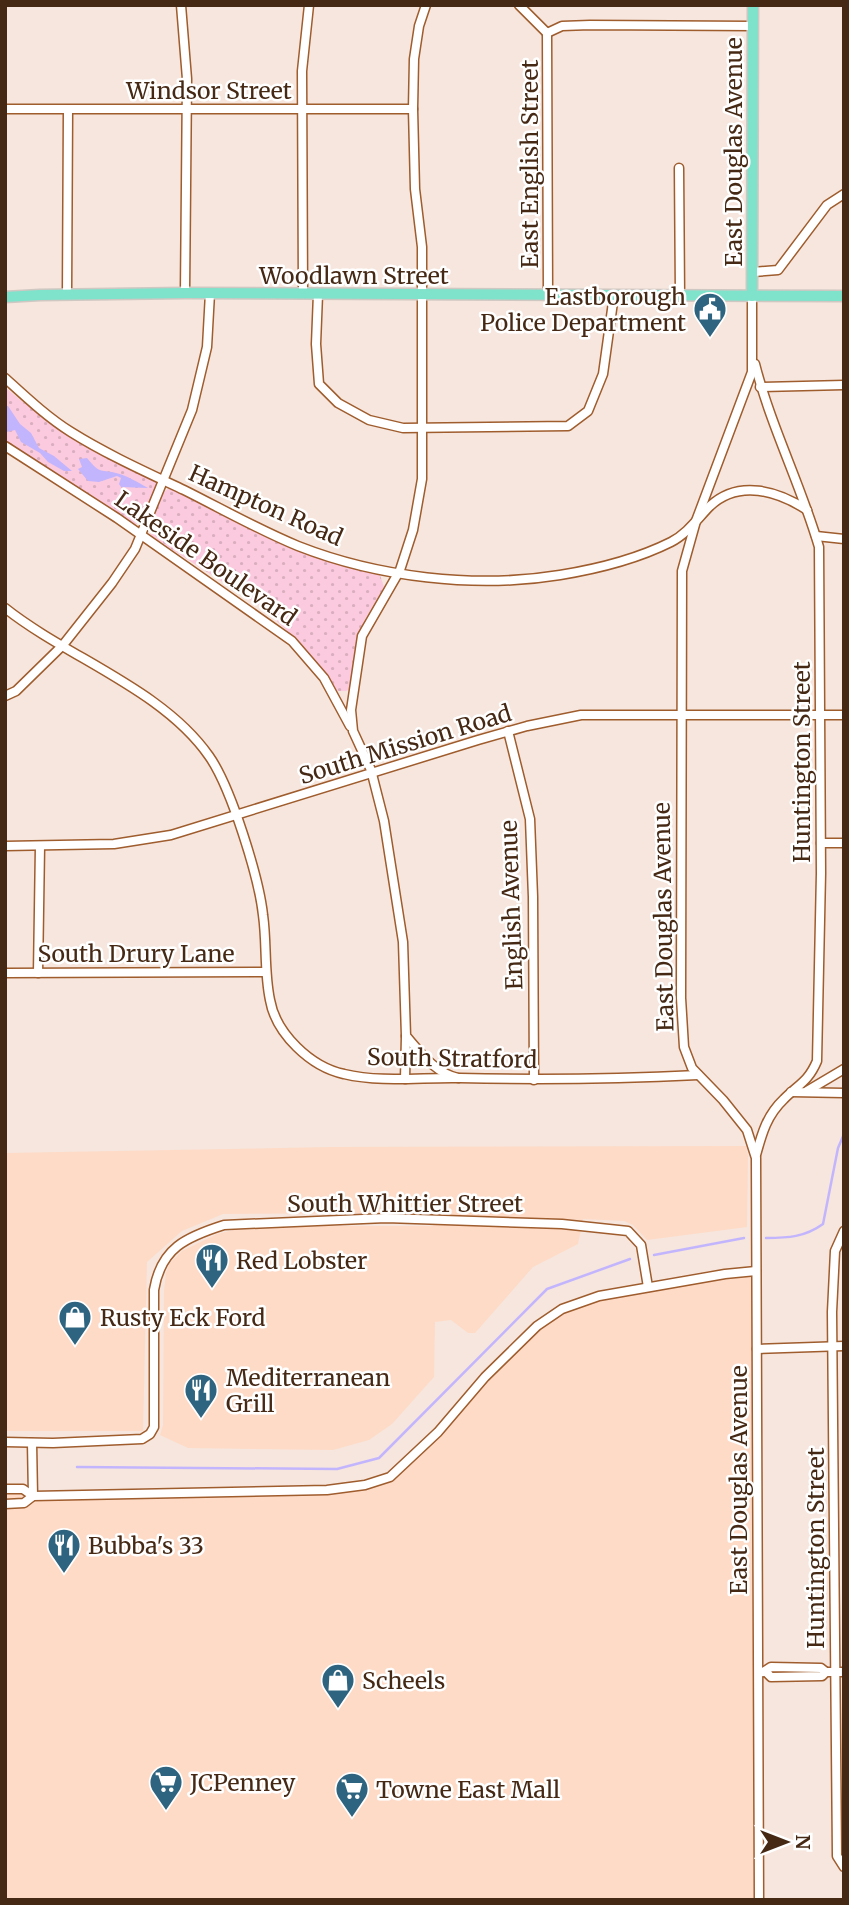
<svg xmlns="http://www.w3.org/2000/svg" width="849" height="1905" font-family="Merriweather,serif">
<defs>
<pattern id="park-dots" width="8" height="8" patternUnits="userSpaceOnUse" patternTransform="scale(1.75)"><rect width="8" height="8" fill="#fccade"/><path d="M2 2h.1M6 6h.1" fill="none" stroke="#d9aebe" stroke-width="1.8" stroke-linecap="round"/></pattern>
</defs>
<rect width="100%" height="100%" fill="#f6e6dd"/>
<g fill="#fedbc7">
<polygon points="746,1146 748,1156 747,1227 647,1240 633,1225 624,1221 583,1219 578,1244 533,1267 475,1333 468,1333 451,1320 435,1322 434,1377 392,1424 369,1440 333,1450 188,1448 160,1435 163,1425 164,1290 166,1273 170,1263 182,1251 217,1234 234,1230 324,1226 433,1226 433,1215 386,1213 223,1214 182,1231 147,1262 143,1431 5,1431 5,1153 333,1147"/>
<polygon points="756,1271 759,1900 5,1900 5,1494 327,1490 390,1477 562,1309 648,1287"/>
</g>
<g fill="url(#park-dots)">
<path d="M5,387C49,427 104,452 156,481L157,486L142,522L134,525L5,442Z"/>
<path d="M170,488L280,542L375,571L380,575L384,587L364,621L357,639L350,689L346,691H337L296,639L260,606L151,536C146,524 157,493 170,488Z"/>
</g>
<g fill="#c3b5fd">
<polygon points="5,406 8,406 20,424 31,433 39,448 54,456 72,471 64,471 48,462 40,453 21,442 15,430 7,432 5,429"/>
<path d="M87,458C100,474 99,469 116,473C126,475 139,483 148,488L121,487L119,484L121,478L117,476L99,482L88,481L78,469L82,467L79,459Z"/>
</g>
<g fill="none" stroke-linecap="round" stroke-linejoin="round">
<g stroke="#c3b5fd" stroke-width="2.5">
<path d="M766,1238C788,1238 805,1237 823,1224L838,1148L844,1134"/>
<polyline points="654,1255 744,1238"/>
<polyline points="77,1467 337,1469 379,1458 547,1289 630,1259"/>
</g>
<defs>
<g id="minor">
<polyline points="181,5 187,79 185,293"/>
<path d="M426,5L419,26L414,59L413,109L415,189L422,247V479L413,530L400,570L362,636L351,710L353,731L371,770L384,821L403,942L406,1036C421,1053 435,1073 458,1078"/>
<polyline points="519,5 547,33 562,26 590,25 753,26"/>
<polyline points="547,33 548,295"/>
<polyline points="5,109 413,109"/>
<polyline points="679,168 680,296"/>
<polyline points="753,272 778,270 827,205 844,194"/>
<polyline points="303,294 302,71 309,5"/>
<polyline points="318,294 316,344 319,384 338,403 369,420 403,428 568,426 588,411 603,374 614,295"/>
<polyline points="67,295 68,110"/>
<polyline points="752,296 752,372 696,521 682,571 681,998 684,1047 692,1068 723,1100 747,1130 756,1158 759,1900"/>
<path d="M755,364C771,427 801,485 819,547L821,873L817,1061C808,1082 799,1084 784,1099C767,1115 762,1133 756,1155"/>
<path d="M5,378C26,397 47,417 71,432C106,454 146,472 184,490C222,509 259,530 298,546C377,577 475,589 560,575C597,569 637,559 671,542C687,534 698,518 710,506C739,479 778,491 807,510"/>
<polyline points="760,387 844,385"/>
<polyline points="5,446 117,518 292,641 324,678 350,726"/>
<polyline points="816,536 844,539"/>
<path d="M5,608C68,658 162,689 209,756C231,787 259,878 263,915C267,943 264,972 270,1000C276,1034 311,1067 344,1074C382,1083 422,1077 460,1078C540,1080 618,1079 698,1075"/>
<polyline points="5,696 16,691 63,645 112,583 135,549 192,410 207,347 210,293"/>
<polyline points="508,731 530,819 533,897 534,1080"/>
<polyline points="821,843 844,843"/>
<polyline points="5,846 114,844 171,835 478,740 527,726 581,715 844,715"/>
<polyline points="5,973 266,972"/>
<polyline points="38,973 40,846"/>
<polyline points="405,1079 406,1036"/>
<polyline points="807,1091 844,1069"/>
<polyline points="791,1092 844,1093"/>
<polyline points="844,1231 835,1251 832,1312 837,1856 844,1867"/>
<polyline points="757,1349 844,1346"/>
<path d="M5,1442L53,1443L142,1439L150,1434L154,1427V1290C161,1248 186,1237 224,1225L386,1218L562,1224L628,1231L641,1245L648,1287"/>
<polyline points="32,1443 33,1496"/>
<polyline points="5,1489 23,1489 33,1496"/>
<polyline points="5,1504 24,1503 33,1496 327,1490 365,1485 390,1477 438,1432 485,1377 537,1326 562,1309 599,1296 725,1274 756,1271"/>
<polyline points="763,1672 771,1667 821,1668 826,1672"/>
<polyline points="766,1672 771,1677 822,1676 826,1672 844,1672"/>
</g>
<g id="major">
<polyline points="752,296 753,5"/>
<polyline points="5,297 40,295 185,293 844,296"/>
</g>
</defs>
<use href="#minor" stroke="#9f5c2d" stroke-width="11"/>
<use href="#major" stroke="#cfc7c2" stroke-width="13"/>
<use href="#minor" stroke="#fff" stroke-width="8"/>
<use href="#major" stroke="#7fe2cb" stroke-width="10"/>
</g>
<defs>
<symbol id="civic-pin" viewBox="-11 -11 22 30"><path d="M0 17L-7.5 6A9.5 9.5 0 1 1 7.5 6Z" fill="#2e647f" stroke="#fff"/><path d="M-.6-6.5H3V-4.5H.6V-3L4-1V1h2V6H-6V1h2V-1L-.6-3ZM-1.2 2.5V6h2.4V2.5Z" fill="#fff"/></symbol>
<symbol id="restaurant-pin" viewBox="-11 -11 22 30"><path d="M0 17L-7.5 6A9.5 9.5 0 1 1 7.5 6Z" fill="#2e647f" stroke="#fff"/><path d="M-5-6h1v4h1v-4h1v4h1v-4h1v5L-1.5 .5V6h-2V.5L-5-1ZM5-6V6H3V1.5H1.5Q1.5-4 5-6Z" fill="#fff"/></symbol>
<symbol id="shop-pin" viewBox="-11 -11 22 30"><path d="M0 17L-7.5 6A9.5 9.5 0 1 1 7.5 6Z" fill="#2e647f" stroke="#fff"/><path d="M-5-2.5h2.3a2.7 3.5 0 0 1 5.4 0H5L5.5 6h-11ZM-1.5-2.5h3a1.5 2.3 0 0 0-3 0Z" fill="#fff"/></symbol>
<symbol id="supermarket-pin" viewBox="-11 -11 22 30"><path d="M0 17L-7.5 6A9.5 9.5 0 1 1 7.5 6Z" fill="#2e647f" stroke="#fff"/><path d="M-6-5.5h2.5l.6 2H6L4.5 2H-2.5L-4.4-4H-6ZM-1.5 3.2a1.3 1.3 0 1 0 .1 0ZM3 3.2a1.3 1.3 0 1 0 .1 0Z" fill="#fff"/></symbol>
</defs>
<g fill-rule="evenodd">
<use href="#civic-pin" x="691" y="290" width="38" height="52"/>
<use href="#restaurant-pin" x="193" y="1241" width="38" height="52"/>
<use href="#shop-pin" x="56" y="1298" width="38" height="52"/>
<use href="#restaurant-pin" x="182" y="1371" width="38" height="52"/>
<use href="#restaurant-pin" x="45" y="1526" width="38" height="52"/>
<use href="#shop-pin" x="319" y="1661" width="38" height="52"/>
<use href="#supermarket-pin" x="147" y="1763" width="38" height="52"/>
<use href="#supermarket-pin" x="333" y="1770" width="38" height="52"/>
</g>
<g text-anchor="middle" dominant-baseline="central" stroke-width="5" stroke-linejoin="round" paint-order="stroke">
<g font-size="23" fill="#462915" stroke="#fff">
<text x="209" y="90">Windsor Street</text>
<text transform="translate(733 152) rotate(-90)">East Douglas Avenue</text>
<text transform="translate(529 164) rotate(-90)">East English Street</text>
<text x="354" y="275">Woodlawn Street</text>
<text transform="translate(266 505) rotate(24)">Hampton Road</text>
<text transform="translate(206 558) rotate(35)">Lakeside Boulevard</text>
<text transform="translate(405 744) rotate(-17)">South Mission Road</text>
<text transform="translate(801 762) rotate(-90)">Huntington Street</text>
<text transform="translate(511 905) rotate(-92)">English Avenue</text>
<text transform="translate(663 917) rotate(-91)">East Douglas Avenue</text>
<text x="136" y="953">South Drury Lane</text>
<text transform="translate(452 1058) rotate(1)">South Stratford</text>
<text x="405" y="1203">South Whittier Street</text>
<text transform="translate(738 1480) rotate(-90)">East Douglas Avenue</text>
<text transform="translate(815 1548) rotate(-90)">Huntington Street</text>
</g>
<g font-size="23" fill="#462915" stroke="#fff" text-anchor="start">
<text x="686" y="296" text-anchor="end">Eastborough<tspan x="686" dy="26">Police Department</tspan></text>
<text x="236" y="1260">Red Lobster</text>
<text x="100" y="1317">Rusty Eck Ford</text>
<text x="226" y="1377">Mediterranean<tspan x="226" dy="26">Grill</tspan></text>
<text x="88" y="1545">Bubba's 33</text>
<text x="362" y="1680">Scheels</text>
<text x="190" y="1782">JCPenney</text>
<text x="376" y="1789">Towne East Mall</text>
</g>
</g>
<rect width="849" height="1905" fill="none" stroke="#462915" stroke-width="14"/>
<g transform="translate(786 1842) rotate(90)" stroke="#ffffff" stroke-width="5" paint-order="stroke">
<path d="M0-5L12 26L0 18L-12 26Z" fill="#462915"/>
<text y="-10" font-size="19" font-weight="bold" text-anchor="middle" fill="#462915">N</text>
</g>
</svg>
